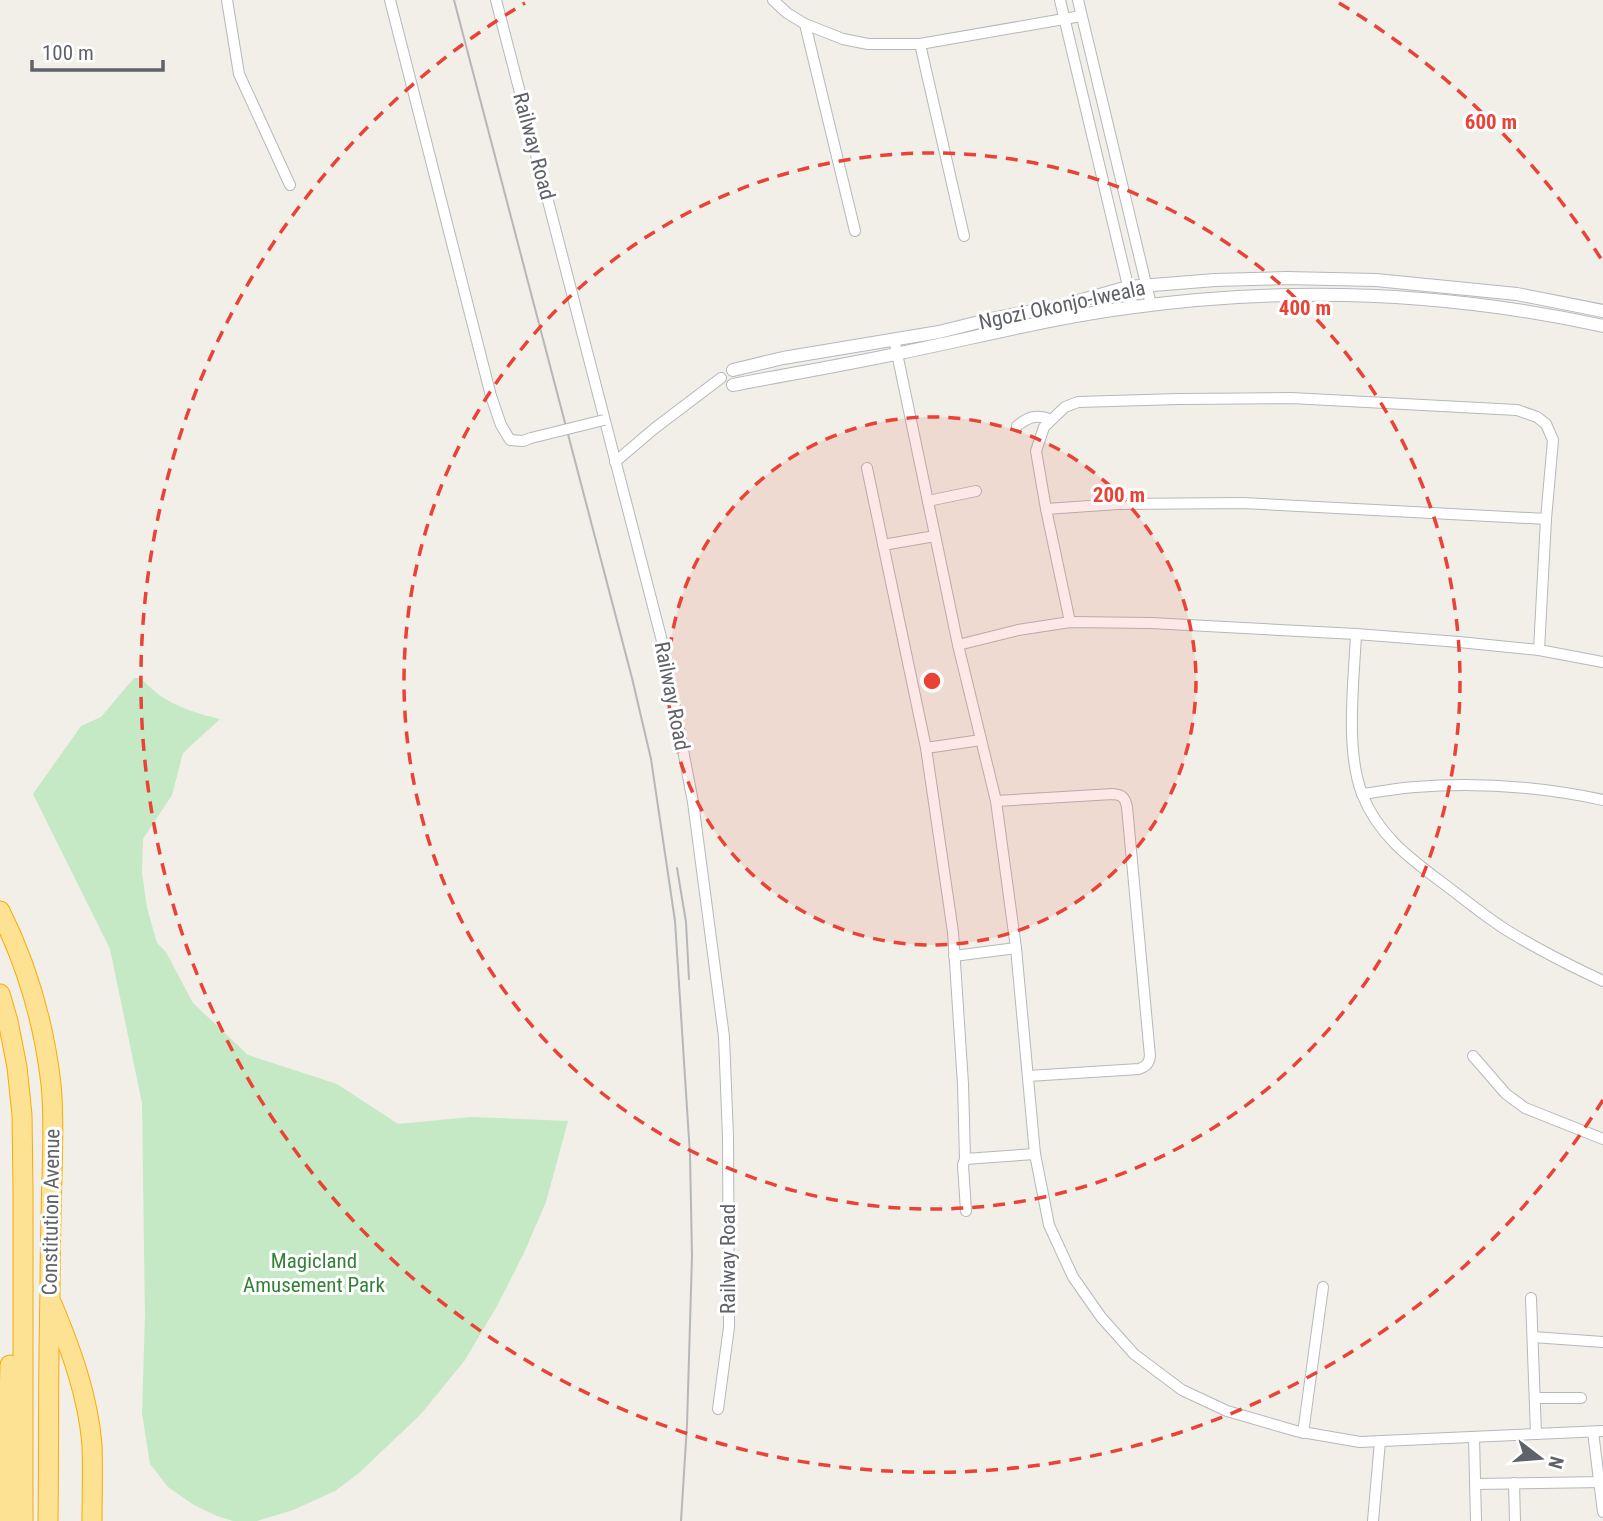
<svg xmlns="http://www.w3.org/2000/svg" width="1603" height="1521" font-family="'Roboto Condensed',sans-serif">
<rect width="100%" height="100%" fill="#f1efe8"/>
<path fill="#c5e8c5" d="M134,678H141C161,702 190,712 220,719L183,753L172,795L143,839L142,873L147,908L157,943L166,952L193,1003L248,1055L337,1084L398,1124L471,1117L568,1121L546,1202L523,1255L497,1306L465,1360L421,1414L359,1473L335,1491L293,1510L257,1521H233L217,1516L194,1505L168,1487L150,1464L142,1413L145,1316L142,1103L110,949L33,794L81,726L101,717Z"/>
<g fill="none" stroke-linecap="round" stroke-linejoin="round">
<defs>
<g id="minor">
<polyline points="227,0 239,74 290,185"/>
<polyline points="390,0 491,396 501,425 510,440 523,441 531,438"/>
<polyline points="496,0 662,641 693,802 724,1037 728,1137 729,1327 718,1409"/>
<polyline points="773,0 787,13 805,24 843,39 868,44 920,44 1081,16"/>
<polyline points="1060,0 1133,307"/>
<polyline points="1078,0 1151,305"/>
<polyline points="805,24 855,231"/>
<polyline points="920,44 964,236"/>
<polyline points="894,339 958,645 996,801 1016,948 1035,1154 1049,1225 1073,1277 1101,1317 1134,1354 1182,1390 1227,1411 1296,1431 1360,1442 1603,1431"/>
<path d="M1017,426C1029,416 1036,415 1050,419"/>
<polyline points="615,462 655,428 721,378"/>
<polyline points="867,468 926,748 953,932 963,1084 965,1159 963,1165 966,1211"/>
<polyline points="928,501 976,491"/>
<polyline points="1046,509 1118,504 1243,503 1546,519"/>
<polyline points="883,545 935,536"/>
<polyline points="1070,622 1046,509 1036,451 1044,427 1065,407 1078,402 1179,399 1291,398 1517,410 1537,417 1546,424 1553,440 1546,519 1539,650"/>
<path d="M1356,634C1354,681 1345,749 1362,794C1379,837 1412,860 1448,887C1468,902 1487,918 1508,931C1539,950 1571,966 1603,981"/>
<polyline points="958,645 1018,630 1070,622 1151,623 1356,634 1459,642 1539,650 1603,662"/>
<polyline points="926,748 981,740"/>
<path d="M1362,794C1380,792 1397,788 1415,787C1477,782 1542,787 1603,800"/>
<path d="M996,801L1113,794C1123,795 1125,798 1127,807L1150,1056C1149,1064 1146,1066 1139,1069L1028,1076"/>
<polyline points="954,956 1016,948"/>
<polyline points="1473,1056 1506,1094 1525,1108 1603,1139"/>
<polyline points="965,1159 1035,1154"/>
<polyline points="1531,1298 1536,1434"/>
<polyline points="1533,1337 1603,1342"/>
<polyline points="1535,1398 1581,1398"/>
<polyline points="1593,1432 1603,1512"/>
<polyline points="1303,1433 1323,1287"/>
<polyline points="1474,1437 1476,1521"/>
<polyline points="1514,1483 1515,1521"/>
<polyline points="1475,1484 1603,1482"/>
<polyline points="1373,1521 1380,1441"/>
</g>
<g id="tertiary">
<polyline points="733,370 783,358 939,332 991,319 1064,305 1128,287 1215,280 1286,278 1376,280 1517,294 1603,311"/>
<path d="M733,385C789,374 845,365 900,353C978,337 1055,317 1134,307C1291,286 1449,292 1603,326"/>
</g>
<g id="motorway">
<path d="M0,911C27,965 44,1024 51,1084C54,1114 53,1145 52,1175C51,1214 50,1253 50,1292C48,1368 49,1445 48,1521"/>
<polyline points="0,994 8,1021 17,1067 22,1115 23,1188 23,1521"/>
<path d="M52,1304C71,1349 88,1396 92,1445C93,1470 92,1496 92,1521"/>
<polyline points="8,1521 8,1437 10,1365"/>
</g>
</defs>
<use href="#minor" stroke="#b5b8bc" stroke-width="12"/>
<use href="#tertiary" stroke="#b5b8bc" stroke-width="14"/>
<use href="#motorway" stroke="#f9ab00" stroke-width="21"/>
<use href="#minor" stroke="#fff" stroke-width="10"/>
<use href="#tertiary" stroke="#fff" stroke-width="12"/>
<use href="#motorway" stroke="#fde293" stroke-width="19"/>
<g stroke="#b6b7b8" stroke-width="2">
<polyline points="454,0 632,678 651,759 675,921 690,1155 692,1256 687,1425 681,1521"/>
<polyline points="677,868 686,922 689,979"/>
</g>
<defs>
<polyline id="minor-bridge" points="531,438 604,420"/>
</defs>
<use href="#minor-bridge" stroke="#b5b8bc" stroke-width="12" stroke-linecap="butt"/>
<use href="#minor-bridge" stroke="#fff" stroke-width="10"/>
</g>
<circle cx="932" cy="681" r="264" fill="#ea4335" fill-opacity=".12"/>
<g fill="none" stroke="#ea4335" stroke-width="3.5" stroke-dasharray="12 9">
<circle cx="932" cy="681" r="264"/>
<circle cx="932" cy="681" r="528"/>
<path d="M1603 1100A791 791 0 1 1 525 3M1339 3A791 791 0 0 1 1603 262"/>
</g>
<g text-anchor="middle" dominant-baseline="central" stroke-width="6" stroke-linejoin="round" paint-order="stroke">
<g font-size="21" fill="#5f6368" stroke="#fff">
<text transform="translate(534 146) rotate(75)">Railway Road</text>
<text transform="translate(1062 305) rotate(-12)">Ngozi Okonjo-Iweala</text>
<text transform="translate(672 696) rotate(79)">Railway Road</text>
<text transform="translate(51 1212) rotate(-89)">Constitution Avenue</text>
<text transform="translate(728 1259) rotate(-90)">Railway Road</text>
</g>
<g font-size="21" fill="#348238" stroke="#fff">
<text x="314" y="1261">Magicland<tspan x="314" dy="24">Amusement Park</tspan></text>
</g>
</g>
<circle cx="932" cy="681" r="10" fill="#ea4335" stroke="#fff" stroke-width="3.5"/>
<g font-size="21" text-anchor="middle" font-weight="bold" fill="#ea4335" stroke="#fff" stroke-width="6" stroke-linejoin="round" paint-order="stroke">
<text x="1491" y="129">600 m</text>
<text x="1305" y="315">400 m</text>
<text x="1119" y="502">200 m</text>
</g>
<g transform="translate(1540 1458) rotate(106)" stroke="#ffffff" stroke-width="5" paint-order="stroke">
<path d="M0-5L12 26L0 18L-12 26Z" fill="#5f6368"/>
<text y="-10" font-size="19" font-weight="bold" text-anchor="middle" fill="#5f6368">N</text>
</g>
<path d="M32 60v10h131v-10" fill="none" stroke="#5f6368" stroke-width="3.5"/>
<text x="42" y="60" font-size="21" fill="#5f6368" stroke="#ffffff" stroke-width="5" paint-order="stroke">100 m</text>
</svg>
